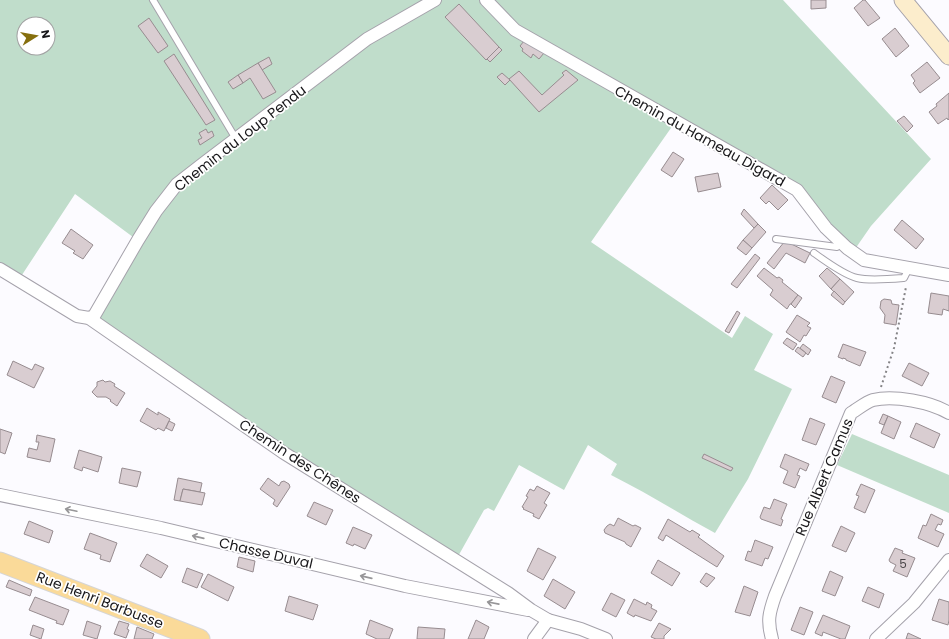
<svg xmlns="http://www.w3.org/2000/svg" width="949" height="639" font-family="Poppins,sans-serif">
<rect width="100%" height="100%" fill="#fcfbff"/>
<g fill="#c0ddcb" fill-rule="evenodd">
<path d="M0,0H783L931,159L871,226L853,252L796,190L678,122L671,128L591,242L732,338L745,316L773,334L754,370L792,389L748,479L715,533C680,514 647,493 611,475L617,464L588,445L564,490L519,465L494,511L488,508L484,510L456,560L89,318L137,240L75,194L18,281L0,269ZM24,24H48V48H24Z"/>
<polygon points="852,434 949,475 949,513 837,465"/>
</g>
<g fill="#d9cdd1" stroke="#978c90">
<polygon points="811,0 826,0 826,8 811,9"/>
<polygon points="863,0 865,0 880,18 868,26 854,8"/>
<polygon points="459,4 499,47 486,60 445,17"/>
<polygon points="149,18 168,46 158,53 138,26"/>
<polygon points="895,28 909,46 896,57 882,39"/>
<polygon points="524,41 544,53 539,59 533,54 531,58 522,51 523,49 520,46"/>
<polygon points="499,47 502,50 490,62 487,59"/>
<polygon points="174,54 215,120 206,125 164,61"/>
<polygon points="269,57 272,64 262,70 258,63"/>
<polygon points="927,62 940,78 920,93 913,83 915,81 911,75"/>
<polygon points="258,63 276,92 263,99 250,78 243,83 238,75"/>
<polygon points="566,70 578,80 539,112 509,79 519,71 542,95 564,75 562,73"/>
<polygon points="502,73 510,80 505,85 497,77"/>
<polygon points="238,75 243,83 233,89 228,82"/>
<polygon points="949,93 949,119 948,120 947,118 938,124 929,112 937,106 936,104"/>
<polygon points="904,116 913,126 907,132 897,121"/>
<polygon points="206,129 208,133 212,131 214,136 200,145 198,140 202,138 199,133"/>
<polygon points="673,152 684,159 672,177 661,170"/>
<polygon points="718,173 721,187 698,192 695,177"/>
<polygon points="772,185 788,200 778,210 769,201 766,204 760,198"/>
<polygon points="744,209 758,224 754,228 741,214"/>
<polygon points="902,220 924,239 916,249 894,230"/>
<polygon points="758,224 766,232 752,248 743,240"/>
<polygon points="71,229 93,245 83,259 73,253 75,251 62,243"/>
<polygon points="743,240 752,248 746,255 737,248"/>
<polygon points="785,241 810,253 805,263 786,253 774,269 767,263"/>
<polygon points="755,254 760,258 737,288 731,284"/>
<polygon points="764,268 777,278 779,277 783,280 782,282 798,295 791,304 790,304 787,309 770,295 773,290 757,276"/>
<polygon points="827,268 840,279 831,289 819,276"/>
<polygon points="840,279 854,292 845,302 831,289"/>
<polygon points="834,291 845,302 843,305 831,295"/>
<polygon points="931,293 949,296 949,311 943,309 942,315 928,313"/>
<polygon points="798,295 802,298 795,308 791,304"/>
<polygon points="884,299 891,300 892,304 899,305 896,325 884,323 885,315 880,308 881,301"/>
<polygon points="737,311 740,313 729,333 725,331"/>
<polygon points="797,315 810,323 807,326 811,328 806,336 804,335 800,342 786,332"/>
<polygon points="787,338 797,344 793,350 783,343"/>
<polygon points="803,344 811,350 808,355 800,348"/>
<polygon points="843,344 866,352 860,366 846,360 846,359 843,358 843,359 838,357"/>
<polygon points="798,347 806,353 803,357 795,351"/>
<polygon points="13,361 32,370 35,364 44,368 34,388 7,375"/>
<polygon points="909,363 929,373 922,386 902,376"/>
<polygon points="831,376 845,382 836,403 822,397"/>
<polygon points="103,380 105,382 110,381 115,384 114,386 125,393 117,406 110,401 111,400 106,397 97,397 92,392 97,386 97,382"/>
<polygon points="147,408 158,415 158,412 170,419 164,431 158,428 156,430 140,421"/>
<polygon points="883,414 888,416 884,425 879,423"/>
<polygon points="888,416 901,422 894,439 881,433"/>
<polygon points="810,418 825,424 816,445 802,440"/>
<polygon points="169,421 175,424 172,431 166,428"/>
<polygon points="916,423 940,434 934,448 910,437"/>
<polygon points="0,429 12,433 5,454 0,452"/>
<polygon points="37,435 55,439 50,462 27,457 29,448 37,450 39,442 36,442"/>
<polygon points="79,450 102,457 98,472 83,467 82,471 74,468"/>
<polygon points="704,454 733,468 731,471 702,458"/>
<polygon points="785,454 809,464 806,471 800,468 797,475 800,476 795,488 783,483 788,471 780,467"/>
<polygon points="122,468 141,472 137,487 119,483"/>
<polygon points="178,478 202,483 200,492 183,489 180,501 174,500"/>
<polygon points="268,478 279,486 281,482 284,481 289,484 290,487 277,507 273,504 275,500 260,489"/>
<polygon points="861,484 875,490 865,513 854,508 859,496 856,495"/>
<polygon points="537,486 550,493 544,503 547,505 539,519 533,516 534,514 523,509 524,508 522,507 528,497 526,496 530,489 534,491"/>
<polygon points="183,489 205,493 202,505 180,501"/>
<polygon points="774,499 787,504 781,519 783,520 781,526 761,519 760,517 764,507 770,509"/>
<polygon points="314,502 333,510 326,525 307,516"/>
<polygon points="931,514 943,520 941,525 938,524 935,530 944,534 938,547 918,538 923,525 926,526"/>
<polygon points="618,518 633,526 635,525 641,528 631,547 626,544 625,542 605,533 604,530 607,526 610,524 614,526"/>
<polygon points="668,519 690,532 692,530 700,535 698,537 724,556 717,567 666,535 663,541 658,538"/>
<polygon points="29,521 53,531 49,543 24,534"/>
<polygon points="841,526 855,533 846,552 832,546"/>
<polygon points="353,527 372,535 365,549 354,544 353,546 346,543"/>
<polygon points="90,533 117,543 110,562 100,559 101,555 84,549"/>
<polygon points="755,540 773,547 768,559 765,558 762,566 745,560 748,551 751,552"/>
<polygon points="538,548 556,557 543,580 527,571"/>
<polygon points="895,548 903,551 902,553 915,558 907,577 893,571 896,565 890,562 889,560"/>
<polygon points="147,554 168,566 161,578 140,566"/>
<polygon points="239,557 255,561 253,572 237,567"/>
<polygon points="658,560 680,573 672,586 651,573"/>
<polygon points="187,568 203,574 197,588 182,582"/>
<polygon points="830,571 843,577 835,596 822,591"/>
<polygon points="706,573 715,578 707,587 700,582"/>
<polygon points="208,574 234,587 228,601 201,587"/>
<polygon points="553,579 575,592 565,609 544,596"/>
<polygon points="9,580 32,590 30,596 6,587"/>
<polygon points="744,586 758,592 750,616 735,612"/>
<polygon points="868,587 884,594 879,608 862,601"/>
<polygon points="611,593 625,600 616,617 602,610"/>
<polygon points="289,596 318,605 313,620 285,611"/>
<polygon points="35,597 69,610 63,625 56,623 57,621 29,610"/>
<polygon points="634,599 646,605 647,602 652,605 651,608 657,611 651,621 635,615 634,617 627,613"/>
<polygon points="939,599 949,602 949,620 948,625 932,620"/>
<polygon points="800,607 813,612 804,635 791,630"/>
<polygon points="823,615 850,626 845,639 841,639 823,632 822,636 815,633"/>
<polygon points="370,620 393,629 389,639 377,639 366,634"/>
<polygon points="476,620 489,627 484,639 468,639"/>
<polygon points="87,621 101,626 97,639 83,635"/>
<polygon points="119,621 129,624 127,629 129,630 126,638 114,634"/>
<polygon points="659,623 671,629 664,636 664,639 656,639 651,637"/>
<polygon points="33,625 44,629 41,639 30,635"/>
<polygon points="137,627 154,634 152,639 134,639"/>
<polygon points="418,627 445,629 444,639 417,639"/>
<polygon points="908,633 921,639 906,639"/>
</g>
<g fill="none" stroke-linecap="round" stroke-linejoin="round">
<defs>
<g id="lane">
<polyline points="153,0 236,139"/>
<polyline points="776,239 837,247 842,243"/>
<path d="M814,253C825,261 844,275 857,278C869,281 892,279 904,278L909,268"/>
</g>
<g id="street">
<polyline points="486,0 515,30 797,190 826,228 847,248 864,260 949,275"/>
<polyline points="0,269 77,316 89,318 284,453 508,593 531,610 548,620 581,629 606,639"/>
<polyline points="89,318 94,316 138,240 156,211 177,184 204,163 367,39 435,0"/>
<polyline points="0,495 161,528 405,586 528,610"/>
<polyline points="534,639 548,620"/>
<path d="M772,639C767,621 769,613 775,596L851,413C858,409 866,402 873,400C894,395 931,402 949,413"/>
<polyline points="876,639 914,603 949,560"/>
</g>
<polyline id="secondary" points="903,0 949,56"/>
<polyline id="primary" points="0,562 200,639"/>
</defs>
<use href="#lane" stroke="#a5a2ab" stroke-width="8"/>
<use href="#street" stroke="#a5a2ab" stroke-width="14"/>
<use href="#secondary" stroke="#a5a2ab" stroke-width="19"/>
<use href="#primary" stroke="#d5d5d6" stroke-width="21"/>
<polyline stroke="#848386" stroke-width="2" stroke-dasharray="2 3" stroke-linecap="butt" points="881,387 894,348 906,287"/>
<use href="#lane" stroke="#fff" stroke-width="6"/>
<use href="#street" stroke="#fff" stroke-width="12"/>
<use href="#secondary" stroke="#fcedcc" stroke-width="17"/>
<use href="#primary" stroke="#fada99" stroke-width="19"/>
</g>
<defs><path id="oneway-shaft" d="M-6 0H5M1.5-3L5.5 0L1.5 3" fill="none" stroke-width="1.6" stroke-linecap="round" stroke-linejoin="round"/></defs>
<g stroke="#979698">
<use href="#oneway-shaft" transform="translate(71 510) rotate(-168)"/>
<use href="#oneway-shaft" transform="translate(198 537) rotate(-167)"/>
<use href="#oneway-shaft" transform="translate(366 577) rotate(-167)"/>
<use href="#oneway-shaft" transform="translate(493 603) rotate(-169)"/>
</g>
<g text-anchor="middle" dominant-baseline="central" stroke-width="3.5" stroke-linejoin="round" paint-order="stroke">
<g font-size="12" fill="#484447">
<text x="903" y="563">5</text>
</g>
<g font-size="14" fill="#171619" stroke="#fff">
<text transform="translate(700 136) rotate(29)">Chemin du Hameau Digard</text>
<text transform="translate(240 138) rotate(-38)">Chemin du Loup Pendu</text>
<text transform="translate(300 461) rotate(33)">Chemin des Chênes</text>
<text transform="translate(824 477) rotate(-67)">Rue Albert Camus</text>
<text transform="translate(266 553) rotate(13)">Chasse Duval</text>
<text transform="translate(100 600) rotate(21)">Rue Henri Barbusse</text>
</g>
</g>
<g transform="translate(36 36) rotate(79)"><circle r="19" fill="#ffffff" stroke="#a2a2a3"/>
<path d="M0-3L7 15L0 10L-7 15Z" fill="#866f0e"/>
<text y="-6" font-size="11" font-weight="bold" text-anchor="middle" fill="#171619">N</text>
</g>
</svg>
